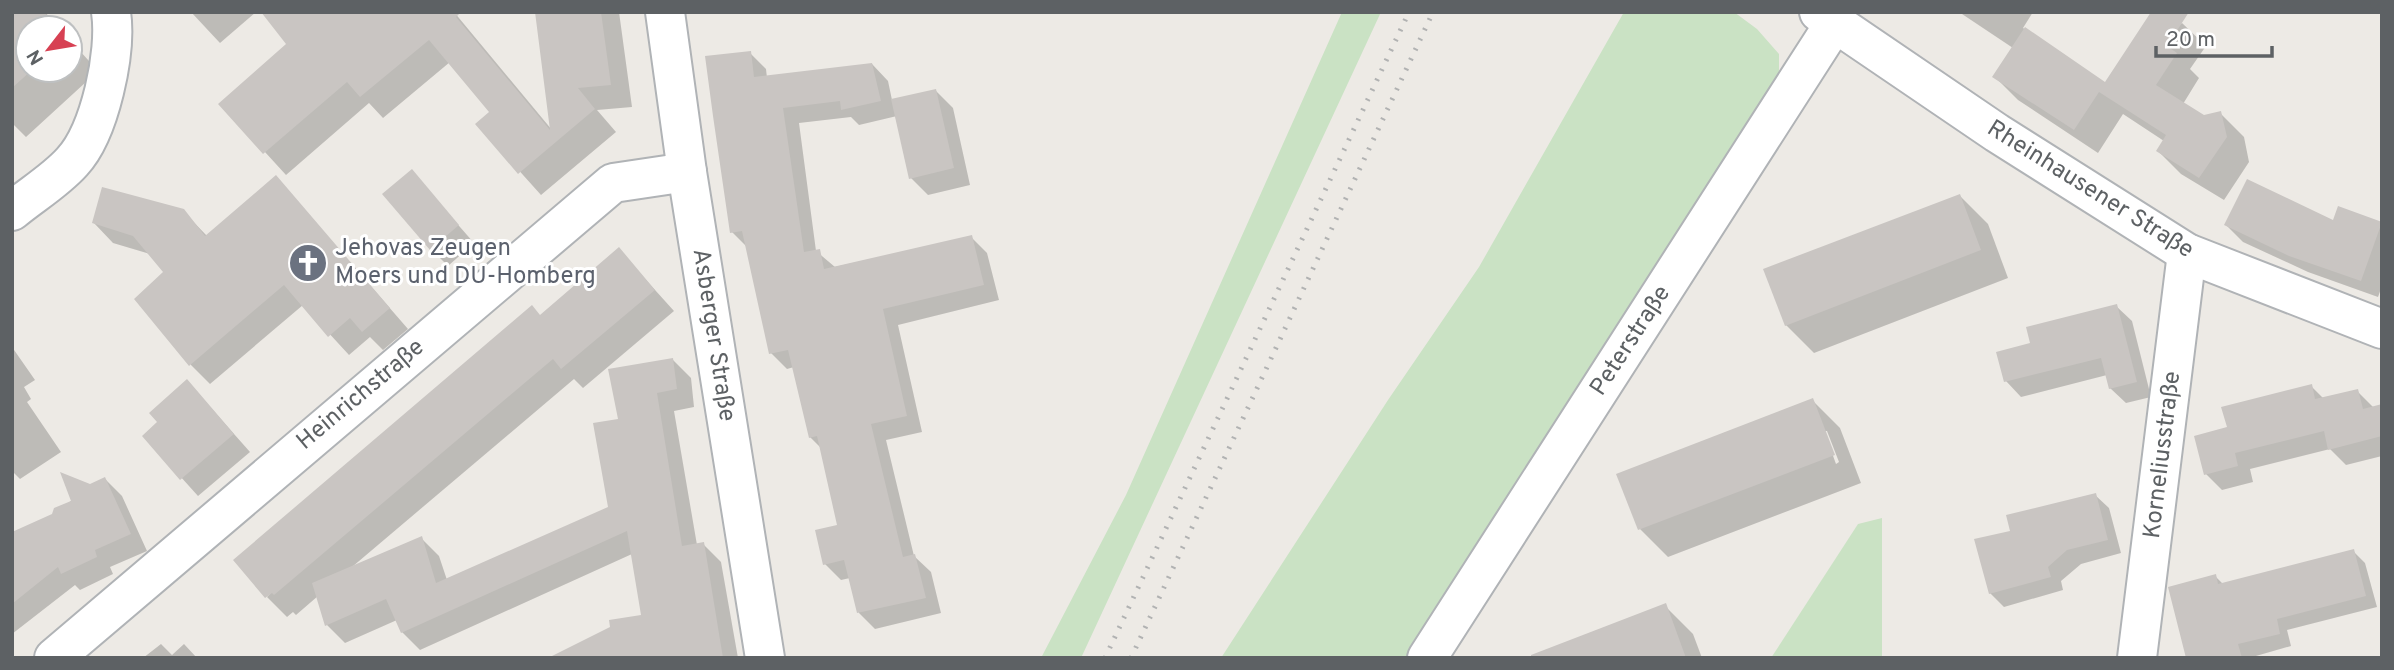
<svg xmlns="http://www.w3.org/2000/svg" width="2394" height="670" font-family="Overpass,sans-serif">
<rect width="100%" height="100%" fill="#edeae5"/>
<g fill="#cae2c4">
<polygon points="1342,12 1381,12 1081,658 1041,658 1126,495"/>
<polygon points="1624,12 1734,12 1757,29 1779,54 1779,74 1635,305 1407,658 1221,658 1388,400 1479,267"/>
<polygon points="1882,518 1882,658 1771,658 1858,524"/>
</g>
<g fill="#0003" fill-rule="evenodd">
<polygon points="12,12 45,12 59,28 28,28 28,70 70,70 70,40 98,71 26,137 12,123"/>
<polygon points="191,12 256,12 220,43"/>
<polygon points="454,12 552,130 536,12 619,12 632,107 597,110 616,132 541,195 478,125 492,113 450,62 383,118 369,103 286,175 221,104"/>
<polygon points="1959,12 2033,12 2023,28 2106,84 2182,23 2206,46 2190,69 2199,78 2183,104 2203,117 2220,113 2244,137 2249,162 2224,200 2181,174 2158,151 2164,141 2123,114 2098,153 2018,100 1994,76 2013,48"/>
<polygon points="750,53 766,69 767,78 872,64 888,81 892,100 936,91 953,108 970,185 928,195 911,178 897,116 859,125 851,117 799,123 816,251 835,267 971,237 987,253 999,300 898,325 922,432 886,440 914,556 931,572 941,613 875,629 859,613 850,578 841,580 825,564 839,526 822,449 810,437 794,367 787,369 771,353 748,248 732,232"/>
<polygon points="411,171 474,243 448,266 431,249"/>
<polygon points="276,177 408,329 383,350 370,337 349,355 303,305 210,384 191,365 165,272 150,254 113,243 94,223 183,211 207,236"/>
<polygon points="1960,196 1988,224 2008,278 1814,353 1786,325"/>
<polygon points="2381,223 2382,286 2378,297 2308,272 2243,242 2226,225"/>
<polygon points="619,250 674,311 583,388 574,379 352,567 421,538 439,556 447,580 610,508 620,421 673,360 691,378 694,407 674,411 697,545 703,544 721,562 738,658 569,658 643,616 632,554 420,650 402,632 397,620 345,643 327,625 318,596 296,615 293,612 287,617 267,597 541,316"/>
<polygon points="2116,306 2132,321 2151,397 2126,403 2110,388 2107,375 2021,397 2006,381 2033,344"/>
<polygon points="12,347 35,380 24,387 31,399 27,402 61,452 20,479 12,471"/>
<polygon points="187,381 250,452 198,496 144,436 159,423"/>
<polygon points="2311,386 2324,399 2357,391 2374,408 2382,406 2382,456 2346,465 2330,449 2250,469 2253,482 2222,490 2206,474 2229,429"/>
<path d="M1812,400L1840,428L1861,483L1668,557L1640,529ZM1824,431H1827L1839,462L1836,464Z"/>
<polygon points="105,479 122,496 147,551 110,567 113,574 80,590 75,585 12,634 12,539 53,515 90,486"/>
<polygon points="2095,495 2109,508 2121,553 2081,564 2061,581 2063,590 2004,607 1990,593 2012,532"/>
<polygon points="2353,551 2365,563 2377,607 2287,630 2291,646 2249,658 2179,658 2187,656 2215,576 2224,585"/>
<polygon points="1665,606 1693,634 1702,658 1529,658"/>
<polygon points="161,644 172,655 184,644 197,658 143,658"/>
</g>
<g fill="#c9c5c2">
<polygon points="12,12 44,12 58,28 28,28 28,70 32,70 12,88"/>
<polygon points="261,12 461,12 456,17 550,130 535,12 601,12 611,85 578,88 595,109 518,174 475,124 489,112 429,40 360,97 347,82 263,154 218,104 286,44"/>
<polygon points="2151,12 2189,12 2167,46 2177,53 2156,85 2204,115 2221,111 2227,137 2199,178 2156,151 2166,135 2099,92 2074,130 1992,77 2025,27 2105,82"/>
<polygon points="751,51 754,77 872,63 881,101 841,110 840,101 783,108 804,252 820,249 824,269 972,235 984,285 883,309 907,416 871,424 903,557 915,554 926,598 857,613 844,560 823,565 815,530 837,525 817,436 809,438 788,350 769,354 742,231 730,233 713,116 705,56"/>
<polygon points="936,89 954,168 909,179 891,99"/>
<polygon points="412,169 459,225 430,250 382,194"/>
<polygon points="276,175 390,308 362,332 350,318 328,337 284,285 189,366 134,299 163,272 133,236 92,223 102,187 184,209 205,236"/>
<polygon points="2247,179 2333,220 2338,206 2382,222 2361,281 2289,256 2224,225"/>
<polygon points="1960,194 1981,250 1785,326 1763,269"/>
<polygon points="619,247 655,290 561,369 553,359 274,595 272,593 265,598 233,560 532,305 540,315"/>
<polygon points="2117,304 2137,382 2109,389 2101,358 2004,382 1996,352 2030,343 2026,327"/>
<polygon points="673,358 677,389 657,393 682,546 704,542 723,658 548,658 610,627 609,620 641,615 627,531 401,633 386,599 325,626 312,583 422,536 436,583 608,507 593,423 618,419 608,369"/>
<polygon points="187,379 234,434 180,480 142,436 157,422 149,413"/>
<polygon points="2312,384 2315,399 2358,389 2363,409 2382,404 2382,436 2328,450 2324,431 2235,453 2238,466 2204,475 2194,436 2227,427 2221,407"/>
<polygon points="1813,398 1835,455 1638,530 1616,474"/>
<polygon points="60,472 90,484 105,477 131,534 95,550 97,557 61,574 58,567 12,604 12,532 52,514 54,508 71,501"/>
<polygon points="2096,493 2108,540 2067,550 2048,567 2051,577 1989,594 1974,539 2010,531 2006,515"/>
<polygon points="2354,549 2366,596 2277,619 2280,634 2238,644 2242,658 2186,658 2168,587 2216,574 2218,584"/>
<polygon points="1666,603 1686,658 1531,658 1531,655"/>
</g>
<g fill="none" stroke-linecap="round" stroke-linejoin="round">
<defs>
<g id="street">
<polyline points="665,12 687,172 765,658"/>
<polyline points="1819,12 1997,133 2187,253 2382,329"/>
<path d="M12,211C31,195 55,181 72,162C100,132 117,52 111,12"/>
<polyline points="54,658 613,183 687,172"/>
<polyline points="1427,658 1834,24"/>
<polyline points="2137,658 2187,253"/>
</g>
</defs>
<use href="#street" stroke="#b0b3b6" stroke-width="42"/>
<use href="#street" stroke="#fff" stroke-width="38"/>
<g stroke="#b1b2b2" stroke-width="5" stroke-dasharray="2 9" stroke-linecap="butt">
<polyline points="1105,658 1409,12"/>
<polyline points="1131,658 1433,12"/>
</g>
</g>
<defs>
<symbol id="church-disc" viewBox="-11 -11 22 22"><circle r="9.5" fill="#6b7280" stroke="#fff"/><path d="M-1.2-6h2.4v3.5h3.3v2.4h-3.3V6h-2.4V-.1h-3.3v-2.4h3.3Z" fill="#fff"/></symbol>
</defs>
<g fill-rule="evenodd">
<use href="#church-disc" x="286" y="241" width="44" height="44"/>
</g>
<g text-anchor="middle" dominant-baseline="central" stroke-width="6" stroke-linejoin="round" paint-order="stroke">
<g font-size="24" fill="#5d6164" stroke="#fff">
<text transform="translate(2090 190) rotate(32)">Rheinhausener Straße</text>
<text transform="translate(713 335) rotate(81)">Asberger Straße</text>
<text transform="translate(1631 341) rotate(-57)">Peterstraße</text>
<text transform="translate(361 395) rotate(-40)">Heinrichstraße</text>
<text transform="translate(2163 455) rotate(-83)">Korneliusstraße</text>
</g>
<g font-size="24" fill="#5b616d" stroke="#fff" text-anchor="start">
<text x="335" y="249">Jehovas Zeugen<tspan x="335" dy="28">Moers und DU-Homberg</tspan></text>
</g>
</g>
<rect width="2394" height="670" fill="none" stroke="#5d6164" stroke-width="28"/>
<g transform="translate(49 49) rotate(239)"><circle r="33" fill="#ffffff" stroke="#bec0c1" stroke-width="2"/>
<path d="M0-5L12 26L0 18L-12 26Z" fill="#d74153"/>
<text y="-10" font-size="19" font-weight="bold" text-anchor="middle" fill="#5d6164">N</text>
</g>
<path d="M2156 46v10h116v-10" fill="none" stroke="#5d6164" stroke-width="3.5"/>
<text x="2166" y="46" font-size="21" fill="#5d6164" stroke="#ffffff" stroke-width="5" paint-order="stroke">20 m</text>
</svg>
